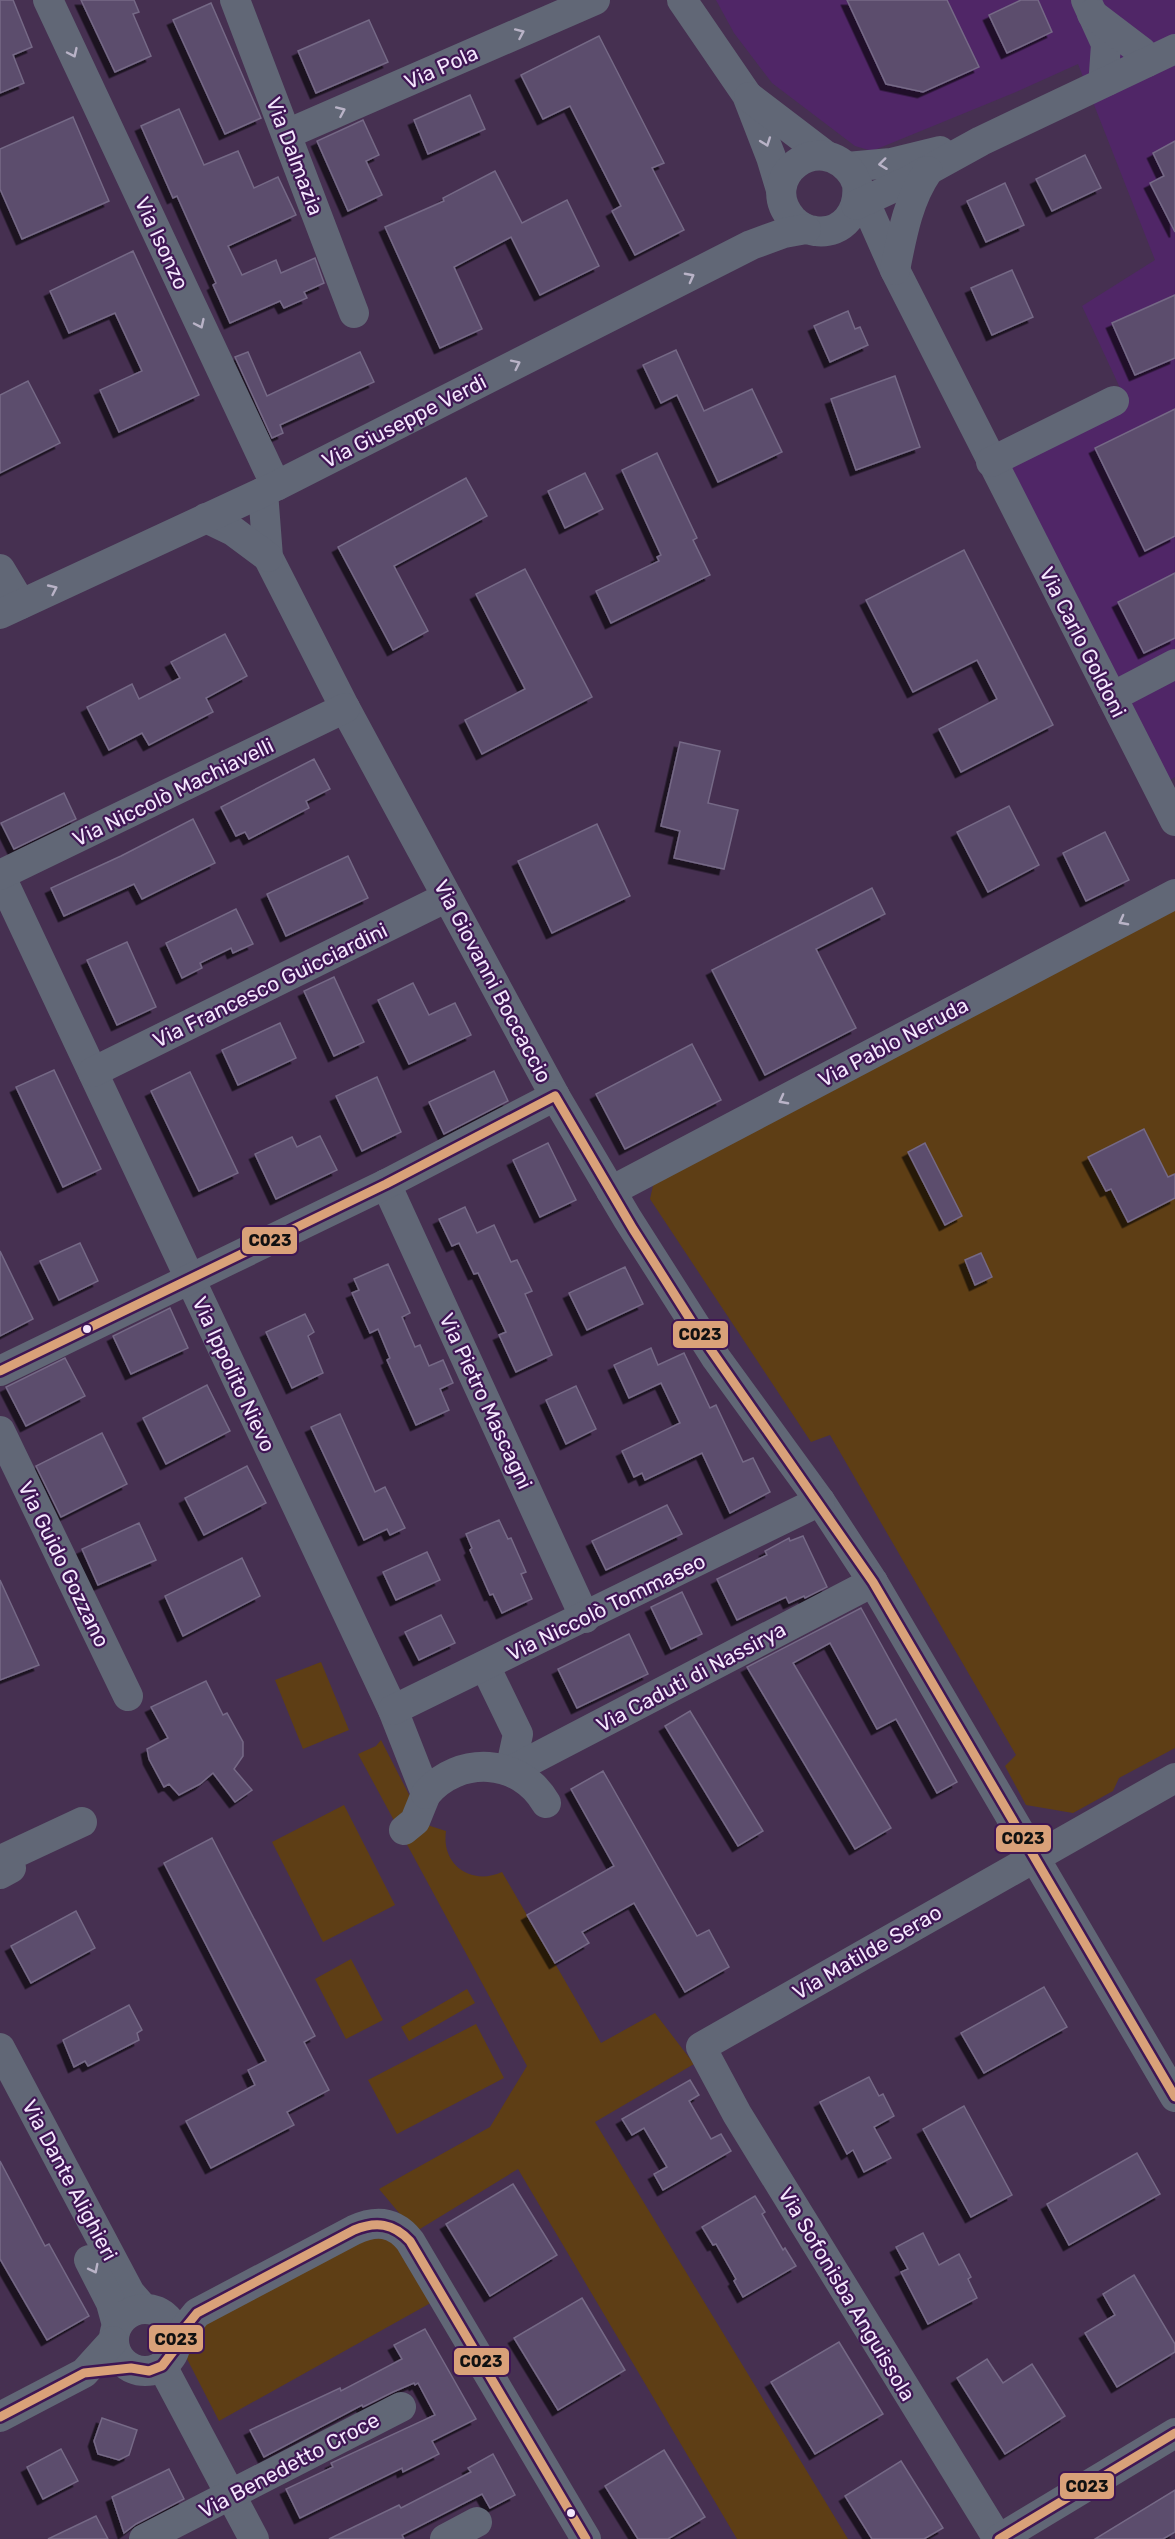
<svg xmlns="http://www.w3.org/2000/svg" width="1175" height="2539" font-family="Rubik,sans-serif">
<defs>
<filter id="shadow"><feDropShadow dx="-5.5" dy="5.5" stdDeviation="0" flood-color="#0009"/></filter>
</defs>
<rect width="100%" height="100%" fill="#463051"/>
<polygon fill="#502667" points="716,0 1175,0 1175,777 1168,781 1006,465 1127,403 1082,306 1155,260 1078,64 1016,92 872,151 855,146 772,83 734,33"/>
<g fill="#5e3e15">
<polygon points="1175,904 1175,1748 1119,1778 1113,1791 1073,1813 1026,1805 1005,1766 1016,1755 830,1435 811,1442 650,1199 655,1177"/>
<polygon points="321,1662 349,1730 303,1749 275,1680"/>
<path d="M381,1740L424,1824L446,1831C441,1865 471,1886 502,1872L601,2043L655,2013L694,2064L595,2122L848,2539H737L518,2169L415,2232L379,2189L490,2127L527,2066L358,1754L376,1746Z"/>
<polygon points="344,1805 395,1905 323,1942 272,1842"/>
<polygon points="351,1959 383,2020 346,2039 315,1979"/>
<polygon points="467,1989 475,2003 409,2041 401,2027"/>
<polygon points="476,2024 504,2078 397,2134 368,2080"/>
<polygon points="387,2232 436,2300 219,2421 183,2351 197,2328 357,2236"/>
</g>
<g fill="#5c4d6d" stroke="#756986" stroke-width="1.5" filter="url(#shadow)">
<polygon points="0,0 13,0 32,47 13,55 24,83 0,93"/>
<polygon points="81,0 134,0 139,12 133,14 151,56 115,72"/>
<polygon points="847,0 947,0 979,67 923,92 886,84"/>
<polygon points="1021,0 1038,0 1052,32 1007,53 989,15"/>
<polygon points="211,3 261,118 225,134 173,20"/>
<polygon points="369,20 388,62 316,93 298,51"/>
<polygon points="599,36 664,163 652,168 684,230 635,255 612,211 621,206 570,106 543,119 521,75"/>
<polygon points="470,95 485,129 428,154 414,120"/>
<polygon points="179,109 204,165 238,151 254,188 278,177 296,215 228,246 242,275 276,260 281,273 315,258 324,283 304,292 307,298 284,308 280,301 230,323 213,285 216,283 177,196 173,198 141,126"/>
<polygon points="73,117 109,201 22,239 0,189 0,149"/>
<polygon points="363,120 379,155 366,161 382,195 348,211 317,141"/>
<polygon points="1175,141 1175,232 1150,183 1164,176 1153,153"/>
<polygon points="1085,155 1101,188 1052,211 1036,179"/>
<polygon points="495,171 522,223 567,200 599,266 540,295 511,237 454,267 482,329 440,348 385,227 444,201 443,198"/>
<polygon points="1005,183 1024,225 986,242 967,201"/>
<polygon points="133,251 199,395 119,432 100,390 142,371 115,313 69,333 50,291"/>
<polygon points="1012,270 1033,317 992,335 971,288"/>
<polygon points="1175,295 1175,358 1135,375 1112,323"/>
<polygon points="848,311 855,329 860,327 868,345 830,362 814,326"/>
<polygon points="676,350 704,411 752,389 782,452 718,482 677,395 661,403 643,365"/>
<polygon points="248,352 267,396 360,352 374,382 280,425 283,433 272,438 235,357"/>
<polygon points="895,376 920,447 856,470 831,399"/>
<polygon points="28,381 60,443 0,473 0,395"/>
<polygon points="1175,409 1175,536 1145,551 1095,448"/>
<polygon points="657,453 697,538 693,540 710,575 611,623 596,591 659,561 657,557 661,555 622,470"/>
<polygon points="585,473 603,509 565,528 548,491"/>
<polygon points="466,478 487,516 394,566 428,631 393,650 338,547"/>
<polygon points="964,550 1053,725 961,772 939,729 997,699 977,660 913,692 866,600"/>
<polygon points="525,569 592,697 482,754 465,720 525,689 476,594"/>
<polygon points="1175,573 1175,638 1144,653 1118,602"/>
<polygon points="225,634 247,676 206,698 213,712 149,745 142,733 109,750 87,707 132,684 139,699 180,678 171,662"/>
<polygon points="680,742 720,751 708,803 738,810 724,869 674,858 680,831 661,826"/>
<polygon points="314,759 330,789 306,801 309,808 249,839 245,832 236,836 221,807"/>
<polygon points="64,793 76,819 14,849 1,823"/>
<polygon points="1009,806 1039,865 988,892 957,832"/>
<polygon points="193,819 215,863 142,899 134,884 64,916 51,888 121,856"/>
<polygon points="597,824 630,896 552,933 518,861"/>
<polygon points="1105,832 1129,880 1086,901 1063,853"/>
<polygon points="348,856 368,898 286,936 267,894"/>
<polygon points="872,888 885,914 816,949 856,1028 765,1075 712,970"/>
<polygon points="236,909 253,944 233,953 231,948 200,963 202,968 182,978 166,943"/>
<polygon points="127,942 156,1007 117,1025 87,960"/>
<polygon points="334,977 364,1042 334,1056 304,991"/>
<polygon points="413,983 429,1015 455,1003 471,1035 409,1064 378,1000"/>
<polygon points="280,1023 296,1058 238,1085 222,1050"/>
<polygon points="692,1044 721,1100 625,1149 596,1094"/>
<polygon points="54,1070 101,1169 63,1187 16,1087"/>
<polygon points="494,1071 508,1101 444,1134 429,1102"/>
<polygon points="190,1072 238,1173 199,1191 151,1091"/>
<polygon points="377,1077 401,1132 362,1151 336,1096"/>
<polygon points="1144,1129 1168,1177 1175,1174 1175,1198 1128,1222 1111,1189 1106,1191 1088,1157"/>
<polygon points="320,1136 337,1170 276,1199 255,1154 292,1137 297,1147"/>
<polygon points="548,1143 576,1200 540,1217 513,1160"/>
<polygon points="925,1143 962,1216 945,1225 908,1152"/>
<polygon points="465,1207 477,1233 494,1225 511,1262 517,1260 532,1291 525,1294 552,1355 516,1372 499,1335 506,1332 478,1273 474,1274 459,1243 452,1246 439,1219"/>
<polygon points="80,1243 98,1281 59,1300 40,1261"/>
<polygon points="0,1251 33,1319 0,1336"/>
<polygon points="981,1253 992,1277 975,1285 965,1260"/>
<polygon points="388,1264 410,1313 402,1317 415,1347 420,1345 429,1366 443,1360 453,1383 440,1389 449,1410 416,1425 387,1360 390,1358 378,1329 370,1333 352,1293 359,1290 354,1279"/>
<polygon points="625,1267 643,1304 587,1330 569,1293"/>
<polygon points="170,1308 188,1348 131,1374 113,1336"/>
<polygon points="305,1314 314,1332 308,1336 323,1373 292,1388 266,1332"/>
<polygon points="651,1348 658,1365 684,1353 710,1408 716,1405 743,1462 753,1458 770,1492 730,1513 702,1453 645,1480 642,1473 634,1477 622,1451 680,1423 661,1383 629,1398 614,1365"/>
<polygon points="65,1358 85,1396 26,1426 6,1387"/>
<polygon points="207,1385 230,1431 166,1464 143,1418"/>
<polygon points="576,1386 596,1429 566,1444 546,1400"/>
<polygon points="340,1414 375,1492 385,1487 405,1528 390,1535 387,1529 364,1540 311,1427"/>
<polygon points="102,1433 127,1484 61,1517 36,1466"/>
<polygon points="247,1466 266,1503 204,1535 185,1498"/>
<polygon points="667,1505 682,1534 606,1570 592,1541"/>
<polygon points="499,1520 508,1539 511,1538 526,1572 521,1574 532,1599 502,1613 493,1594 490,1595 470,1550 472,1548 466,1534"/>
<polygon points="139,1523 156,1560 98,1585 82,1549"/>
<polygon points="803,1536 827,1587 805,1598 804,1596 789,1603 786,1597 737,1620 717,1579 767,1555 765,1551 789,1538 790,1541"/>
<polygon points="427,1552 440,1580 396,1600 383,1572"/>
<polygon points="242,1558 260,1596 183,1636 165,1596"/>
<polygon points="0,1580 39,1665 0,1680"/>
<polygon points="682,1592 702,1634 671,1649 651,1607"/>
<polygon points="861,1608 957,1782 937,1793 896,1719 877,1729 830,1643 793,1663 891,1828 855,1849 747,1667"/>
<polygon points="441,1615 455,1643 419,1660 405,1632"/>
<polygon points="629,1634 648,1674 577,1708 558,1669"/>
<polygon points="206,1681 223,1715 227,1713 243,1742 243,1756 234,1769 252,1790 235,1802 213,1773 200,1784 179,1795 169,1784 164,1787 149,1759 147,1749 168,1738 151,1707"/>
<polygon points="690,1711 763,1831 738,1846 665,1726"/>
<polygon points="603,1771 697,1936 709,1930 729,1967 685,1992 634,1903 582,1932 589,1943 555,1963 527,1915 614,1866 571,1789"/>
<polygon points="212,1838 315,2036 304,2042 329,2090 287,2112 294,2125 211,2168 186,2121 255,2085 248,2070 266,2061 164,1863"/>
<polygon points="76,1911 95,1948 31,1983 11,1946"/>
<polygon points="1044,1987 1067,2027 984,2073 961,2033"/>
<polygon points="129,2005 142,2030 137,2033 139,2040 88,2066 85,2061 74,2067 63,2040"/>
<polygon points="869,2077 879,2096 883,2094 894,2116 874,2127 891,2158 864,2172 853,2150 847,2154 820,2102"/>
<polygon points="690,2080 699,2095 689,2101 711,2139 721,2134 731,2151 663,2190 654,2174 667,2167 644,2128 632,2135 622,2119"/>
<polygon points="964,2106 1012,2195 971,2217 923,2129"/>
<polygon points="1137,2153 1160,2194 1069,2245 1047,2204"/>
<polygon points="0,2161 45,2246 49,2244 89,2316 47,2340 0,2259"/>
<polygon points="513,2184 557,2255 490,2296 446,2224"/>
<polygon points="755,2196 765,2212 762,2214 783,2250 785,2248 796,2266 743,2297 734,2281 736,2279 716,2244 713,2245 702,2227"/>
<polygon points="923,2233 939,2265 959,2254 971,2277 968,2279 977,2298 928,2324 901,2272 908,2269 896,2247"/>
<polygon points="1134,2275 1175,2344 1175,2352 1117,2387 1085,2333 1115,2315 1103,2294"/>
<polygon points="582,2298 625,2370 558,2410 514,2338"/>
<polygon points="425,2329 476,2419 432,2441 439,2454 403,2472 402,2468 300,2518 286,2489 333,2467 331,2463 435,2415 418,2383 415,2385 414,2383 393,2392 363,2407 362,2405 264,2457 250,2430 340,2388 341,2391 402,2359 394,2345"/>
<polygon points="839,2342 883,2414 815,2454 771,2382"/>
<polygon points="987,2359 1003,2383 1032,2364 1065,2416 1005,2454 957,2378"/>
<polygon points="102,2418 137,2430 129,2455 119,2460 98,2454 94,2441"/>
<polygon points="61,2449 78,2481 43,2499 27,2467"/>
<polygon points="664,2450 705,2517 668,2539 638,2539 605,2486"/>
<polygon points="493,2454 515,2495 490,2508 482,2494 402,2535 404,2539 329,2539 399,2505 401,2508 471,2472 468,2468"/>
<polygon points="901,2461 943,2528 924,2539 872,2539 845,2496"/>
<polygon points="169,2469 184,2499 136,2524 124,2533 112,2497"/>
<polygon points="1175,2490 1175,2532 1163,2539 1095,2539"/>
<polygon points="96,2516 108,2539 48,2539"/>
</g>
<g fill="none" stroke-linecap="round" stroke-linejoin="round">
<g stroke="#616776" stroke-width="30">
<polyline points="48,0 276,486"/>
<polyline points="235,0 354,313"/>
<polyline points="682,0 747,95 771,157 781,190"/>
<polyline points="1086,0 1106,44 1104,73 1107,81"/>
<polyline points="1092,14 1142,52 1147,62"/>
<polyline points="749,97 825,155"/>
<polyline points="287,134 595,0"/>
<polyline points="847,167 891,163 940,151"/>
<path d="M857,184C860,210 844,235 815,231C806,230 798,225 792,219C756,178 819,127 853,175L895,270L1175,821"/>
<polyline points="856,205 912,179 981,141 1175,49"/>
<path d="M895,270C902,235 908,200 928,171"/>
<polyline points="991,462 1114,401"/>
<polyline points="263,492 268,557 345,708 555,1096 627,1218 716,1358 820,1501 873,1582 1175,2097"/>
<polyline points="206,518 233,531 268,557"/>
<polyline points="0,569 21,604"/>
<polyline points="0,614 276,486 751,245 784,233 806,229"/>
<polyline points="1112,697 1175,664"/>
<polyline points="0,875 393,1710 426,1794 415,1821 404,1830"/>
<polyline points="0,875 345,708"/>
<polyline points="93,1072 447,897"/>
<polyline points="386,1184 585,1618"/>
<polyline points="611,1191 1175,894"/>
<polyline points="0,1371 386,1184 555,1096"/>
<polyline points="0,1431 128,1696"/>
<polyline points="485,1666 518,1734 510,1771"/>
<polyline points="393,1710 820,1501"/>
<polyline points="510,1771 873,1582"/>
<path d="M426,1794C459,1755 520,1758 546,1803"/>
<polyline points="0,1874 11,1868 7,1857 82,1822"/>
<polyline points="0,2048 130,2293 144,2309"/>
<polyline points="89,2260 111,2303 117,2325"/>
<circle cx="145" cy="2340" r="31"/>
<path d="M175,2340L197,2313L354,2230C376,2220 394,2221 410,2241L586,2539"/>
<polyline points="162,2366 254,2539"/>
<polyline points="0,2417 84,2373 113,2341"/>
<polyline points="144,2539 401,2407"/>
<polyline points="445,2539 477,2522"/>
<polyline points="998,2539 737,2114 701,2047 1175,1778"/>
<polyline points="999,2539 1175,2433"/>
</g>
<defs>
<g id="bus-1">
<polyline points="0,1371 386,1184 555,1096 633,1229 695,1327 873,1582 1175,2097"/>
<path d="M0,2417L84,2373L131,2368L149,2371L162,2366L175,2349V2340L197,2313L354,2230C376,2221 393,2223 410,2241L586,2539"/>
<polyline points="999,2539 1175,2433"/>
</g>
</defs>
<use href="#bus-1" stroke="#3f1654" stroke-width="14"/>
<use href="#bus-1" stroke="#d9a179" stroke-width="9"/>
</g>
<defs><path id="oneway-chevron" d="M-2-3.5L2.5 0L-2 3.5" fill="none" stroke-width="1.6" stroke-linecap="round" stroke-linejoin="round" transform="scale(1.5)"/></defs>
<g stroke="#b9b3c7">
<use href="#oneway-chevron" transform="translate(520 33) rotate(-24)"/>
<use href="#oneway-chevron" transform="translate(73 53) rotate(65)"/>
<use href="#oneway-chevron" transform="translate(341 111) rotate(-24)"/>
<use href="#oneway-chevron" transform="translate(766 142) rotate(70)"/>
<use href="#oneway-chevron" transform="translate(883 164) rotate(173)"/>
<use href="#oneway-chevron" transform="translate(690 277) rotate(-28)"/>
<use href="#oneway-chevron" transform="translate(200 324) rotate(65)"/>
<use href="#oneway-chevron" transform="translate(516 364) rotate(-26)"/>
<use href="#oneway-chevron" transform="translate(53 589) rotate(-25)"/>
<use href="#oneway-chevron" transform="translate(1123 921) rotate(152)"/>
<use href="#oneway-chevron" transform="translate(783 1100) rotate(152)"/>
<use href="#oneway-chevron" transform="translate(94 2269) rotate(63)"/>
</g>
<g fill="#f4e6fd" stroke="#3f1654" stroke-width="2">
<circle cx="87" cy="1329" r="5"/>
<circle cx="571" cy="2513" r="5"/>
</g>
<g text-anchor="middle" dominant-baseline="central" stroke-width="4.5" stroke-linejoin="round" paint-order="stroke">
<g font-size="21" fill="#f4e6fd" stroke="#3f1654">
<text transform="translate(441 67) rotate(-24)">Via Pola</text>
<text transform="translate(295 156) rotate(69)">Via Dalmazia</text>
<text transform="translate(162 243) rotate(65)">Via Isonzo</text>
<text transform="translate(404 421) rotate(-27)">Via Giuseppe Verdi</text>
<text transform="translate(1083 642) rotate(63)">Via Carlo Goldoni</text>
<text transform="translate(173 792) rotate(-26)">Via Niccolò Machiavelli</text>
<text transform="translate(493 981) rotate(62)">Via Giovanni Boccaccio</text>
<text transform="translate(270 985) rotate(-26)">Via Francesco Guicciardini</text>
<text transform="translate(893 1042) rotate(-28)">Via Pablo Neruda</text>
<text transform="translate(234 1374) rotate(65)">Via Ippolito Nievo</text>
<text transform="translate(486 1401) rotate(65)">Via Pietro Mascagni</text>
<text transform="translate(64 1564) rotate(64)">Via Guido Gozzano</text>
<text transform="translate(606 1607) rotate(-26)">Via Niccolò Tommaseo</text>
<text transform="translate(691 1677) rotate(-28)">Via Caduti di Nassirya</text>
<text transform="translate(867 1952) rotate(-30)">Via Matilde Serao</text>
<text transform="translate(70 2180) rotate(62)">Via Dante Alighieri</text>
<text transform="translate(847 2294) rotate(59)">Via Sofonisba Anguissola</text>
<text transform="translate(289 2465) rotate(-28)">Via Benedetto Croce</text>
</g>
</g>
<g stroke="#3f1654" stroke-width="2">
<rect x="241" y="1226" width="57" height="29" rx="6" fill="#d9a179"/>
<rect x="672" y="1320" width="57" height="29" rx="6" fill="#d9a179"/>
<rect x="995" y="1824" width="57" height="29" rx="6" fill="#d9a179"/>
<rect x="148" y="2324" width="56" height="29" rx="6" fill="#d9a179"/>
<rect x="453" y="2347" width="57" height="29" rx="6" fill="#d9a179"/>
<rect x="1059" y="2472" width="56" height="28" rx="6" fill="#d9a179"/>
</g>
<g font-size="16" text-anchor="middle" font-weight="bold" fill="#111">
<text x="270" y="1246">C023</text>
<text x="700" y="1340">C023</text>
<text x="1023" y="1844">C023</text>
<text x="176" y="2345">C023</text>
<text x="481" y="2367">C023</text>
<text x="1087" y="2492">C023</text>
</g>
</svg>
